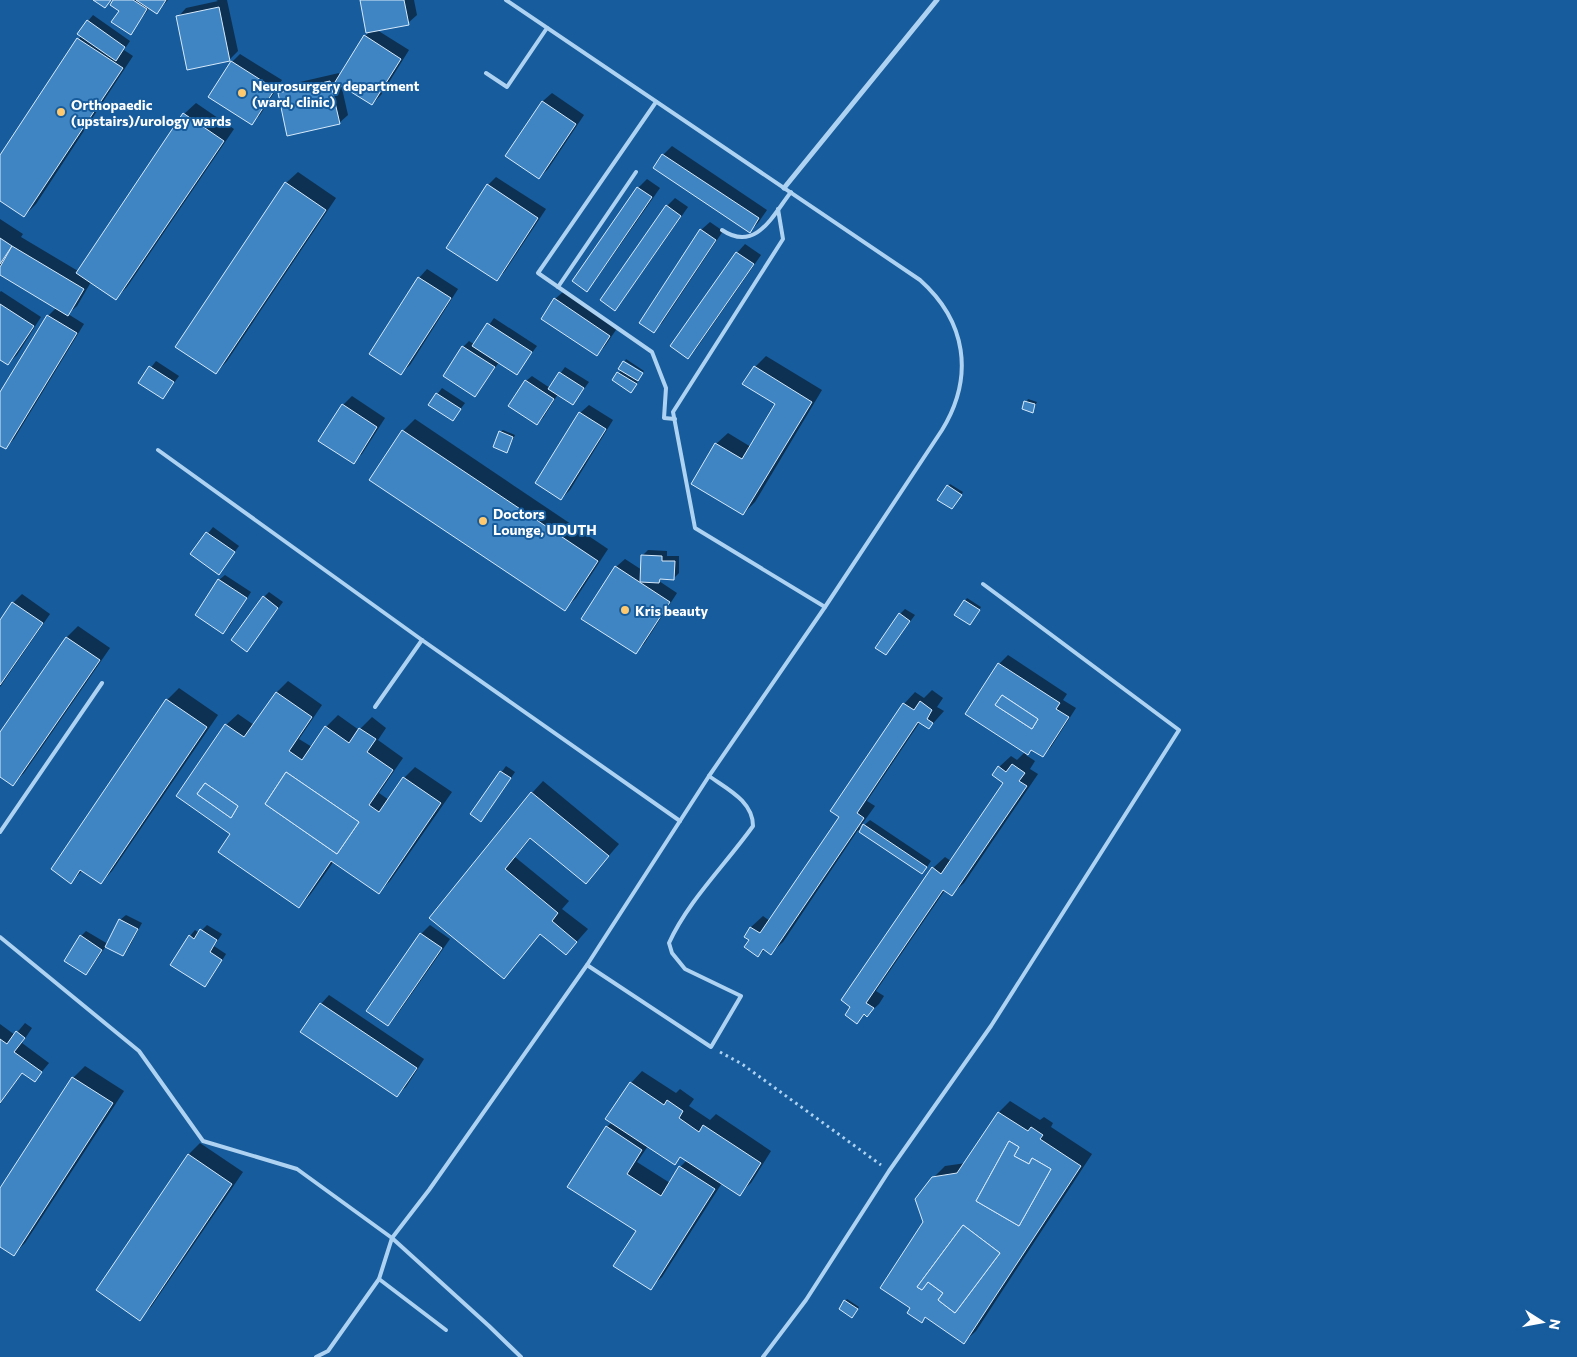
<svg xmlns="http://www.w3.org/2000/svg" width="1577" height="1357" font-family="Commissioner,sans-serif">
<rect width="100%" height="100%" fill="#175c9c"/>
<g fill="#0007" fill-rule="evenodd">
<polygon points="115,0 168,0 157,12 150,7 131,33"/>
<polygon points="216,0 227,0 238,51 229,60 178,17 186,8 218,1"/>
<polygon points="361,0 414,0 417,15 408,23 377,30 409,50 381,95 372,104 341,84 348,115 339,123 279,93 287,85 339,73 340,77 365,36 371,31"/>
<polygon points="93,15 130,41 124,50 133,56 36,204 24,216 0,199 0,157 81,36 88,21"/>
<polygon points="240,54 282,80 260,115 252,123 232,62"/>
<polygon points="552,93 584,115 548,169 539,178 507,156 543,101"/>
<polygon points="196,103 234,129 127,287 116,298 91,282 77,306 68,314 84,324 14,439 6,447 0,444 0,395 48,316 56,308 0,274 0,219 23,234 21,237 78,271 184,114"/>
<polygon points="672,146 767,210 758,223 750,231 655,168 663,155"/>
<polygon points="298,172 336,198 227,361 216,373 286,183"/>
<polygon points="496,177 546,209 505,271 497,280 488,185"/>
<polygon points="647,179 660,188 595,281 587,290 574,280 638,188"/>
<polygon points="675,198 688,207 623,300 615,309 667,206"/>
<polygon points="710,222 723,231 662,323 654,331 701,230"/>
<polygon points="745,244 761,255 696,349 688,357 672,346 737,253"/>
<polygon points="427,269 458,289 410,365 401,373 419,278"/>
<polygon points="1,291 41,317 17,355 8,364 0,358 0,292"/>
<polygon points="564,291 618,327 605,346 597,355 555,299"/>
<polygon points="494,318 537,346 517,373 499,362 480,390 475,396 444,376 463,347 469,341 475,345"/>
<polygon points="766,356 822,390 755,502 743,514 716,444 728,433 751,447 777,404 755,367"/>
<polygon points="626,359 644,371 643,372 625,361"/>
<polygon points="156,361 179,376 163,398 140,382"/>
<polygon points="565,367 589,382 573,404 558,394 543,418 537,424 526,381 532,376 550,388"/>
<polygon points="622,369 638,381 634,389 614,380"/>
<polygon points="442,388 465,403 453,419 430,404"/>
<polygon points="352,396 385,418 362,454 353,462 343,405"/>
<polygon points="1028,399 1037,402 1032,411 1023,409"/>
<polygon points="589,405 613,420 570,490 561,499 580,413"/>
<polygon points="415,419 608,549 576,598 564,610 371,480 403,431"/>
<polygon points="503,430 515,435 507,451 500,432"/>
<polygon points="950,484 963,492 954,505 948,486"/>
<polygon points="213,527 239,546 219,573 192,554"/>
<polygon points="648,550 667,551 667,556 679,556 679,573 673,579 662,578 659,581 677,593 644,644 635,653 616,567 625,559 642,570 642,556"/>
<polygon points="225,575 251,592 229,627 223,632 219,580"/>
<polygon points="269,592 283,602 247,650 264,597"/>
<polygon points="22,594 50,614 0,687 0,622 13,603"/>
<polygon points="967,598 981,607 972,621 965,601"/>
<polygon points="905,609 915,615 886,654 900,614"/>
<polygon points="78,626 110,648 24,773 13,784 0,775 0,734 67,637"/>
<polygon points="1008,655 1067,694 1063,700 1076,708 1051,747 1043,756 1032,749 1026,755 1035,761 1030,769 1038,774 964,883 952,894 945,890 876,991 884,996 879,1004 867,1015 865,1014 857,1022 852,1006 843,1000 933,868 945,857 951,861 1005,783 999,767 1011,756 1017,760 1025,752 967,714 999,664"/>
<polygon points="288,681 322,705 299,739 312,747 326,727 338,715 359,730 372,717 386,728 378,740 403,758 379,793 389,800 404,778 415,767 452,792 390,881 379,892 334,861 310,895 299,907 232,834 226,725 238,714 254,725 277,692"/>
<polygon points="179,688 218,715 112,871 101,883 83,870 71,882 167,700"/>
<polygon points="932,690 943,698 937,707 944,711 929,728 920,722 867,801 875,806 860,827 861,828 870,820 931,861 927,867 922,873 858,830 783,942 771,953 765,949 758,956 750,940 745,936 751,927 763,916 770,921 841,817 904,704 915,692 924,698"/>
<polygon points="506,766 515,772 486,815 472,814"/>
<polygon points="543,781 619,844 586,882 531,838 515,857 569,901 562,909 588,929 566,954 541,933 504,977 431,917 532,793"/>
<polygon points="126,915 142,923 128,949 123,954 106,946 91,968 86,973 81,936 86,931 108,944 120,920"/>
<polygon points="207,925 222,934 214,946 226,954 210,980 205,985 190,936 195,930 199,933"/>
<polygon points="430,925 450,939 396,1016 388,1025 367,1010 421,934"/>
<polygon points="329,995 424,1059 406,1087 397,1095 321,1004"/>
<polygon points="25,1023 32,1028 22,1043 49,1063 35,1080 23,1072 0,1104 0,1024 15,1035"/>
<polygon points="85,1066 124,1091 25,1243 14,1254 0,1245 0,1190 73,1078"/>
<path d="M642,1071L676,1093L680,1089L694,1099L689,1106L710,1120L716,1114L771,1151L751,1183L739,1194L722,1183L662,1277L650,1288L637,1231L607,1127L612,1122L631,1083ZM648,1146L675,1163L682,1156L687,1160L680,1167L670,1183L637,1162Z"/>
<polygon points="1010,1101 1040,1120 1044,1117 1053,1123 1051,1127 1092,1154 976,1331 964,1342 926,1317 922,1321 912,1308 924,1223 933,1178 945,1166 966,1163 999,1112"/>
<polygon points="200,1143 243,1172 151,1307 139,1319 189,1154"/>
<polygon points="847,1299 859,1307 854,1314 845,1301"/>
</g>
<g fill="#4085c3" stroke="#d6eafc" fill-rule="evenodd">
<polygon points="93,0 111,0 105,8"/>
<polygon points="113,0 133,0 147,9 131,35 111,22 119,11 110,5"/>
<polygon points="136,0 166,0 157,14"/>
<polygon points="360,0 404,0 409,25 366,33"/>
<polygon points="219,7 230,61 187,70 176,16"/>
<polygon points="87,20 125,47 116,61 77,34"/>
<polygon points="364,35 401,59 372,105 335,82"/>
<polygon points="77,38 123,68 24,217 0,201 0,155"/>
<polygon points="231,61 275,89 252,125 208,97"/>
<polygon points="330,81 340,124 287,136 278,93"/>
<polygon points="542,101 576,124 539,179 505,156"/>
<polygon points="183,113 224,141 116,300 76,273"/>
<polygon points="662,154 759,218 750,233 653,168"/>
<polygon points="285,182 326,210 216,374 175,347"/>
<polygon points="487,184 538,218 497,281 446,248"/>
<polygon points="637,187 652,197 587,292 572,281"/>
<polygon points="666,205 681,216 615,311 600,300"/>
<polygon points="700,229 716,240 654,333 639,323"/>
<polygon points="0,238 12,246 0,264"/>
<polygon points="12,246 84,289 68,316 0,275 0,267"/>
<polygon points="736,252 754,264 688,359 670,346"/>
<polygon points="418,277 451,298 401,375 369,354"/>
<polygon points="554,298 610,336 597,356 541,319"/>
<polygon points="0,304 34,326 8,365 0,360"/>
<polygon points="47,315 77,333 6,449 0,446 0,392"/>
<polygon points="487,323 532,352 517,375 472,346"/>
<polygon points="462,346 495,367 475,397 443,376"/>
<polygon points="623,361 643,373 638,381 618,369"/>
<polygon points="149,366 174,382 163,399 138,383"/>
<polygon points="754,366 812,402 743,515 691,484 715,443 742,459 775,404 742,384"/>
<polygon points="559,372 584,388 573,405 548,389"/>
<polygon points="617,372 637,384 631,393 612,380"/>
<polygon points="525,380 554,399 537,425 508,406"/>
<polygon points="436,393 461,409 453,421 428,405"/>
<polygon points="1024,401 1035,404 1033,413 1022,409"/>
<polygon points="342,404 377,427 354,464 318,441"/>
<polygon points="579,412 606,429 561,500 535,483"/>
<polygon points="402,430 598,561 565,611 369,480"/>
<polygon points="499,431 513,437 507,453 493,447"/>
<polygon points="947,485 962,495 952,509 937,500"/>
<polygon points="206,532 235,552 219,575 190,554"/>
<polygon points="641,555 662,556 662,561 675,561 674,580 660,579 659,583 640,582"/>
<polygon points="615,566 670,602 636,654 581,619"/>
<polygon points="218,579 247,598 223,634 195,615"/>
<polygon points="263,596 278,608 247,652 231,640"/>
<polygon points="964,600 980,610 970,625 954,615"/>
<polygon points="12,602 43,623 0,685 0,620"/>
<polygon points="899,613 910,621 886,655 875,648"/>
<polygon points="66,637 100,660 13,786 0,777 0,732"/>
<path d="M998,663L1060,703L1056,709L1069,717L1043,757L1031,750L1028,755L965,714ZM1002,695L1038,719L1032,729L995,705Z"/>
<path d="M276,692L312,717L289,751L302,760L325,726L349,743L359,728L376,739L367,752L393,770L369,805L379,812L403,777L441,803L379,894L331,861L299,908L218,852L230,834L176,796L225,724L244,737ZM286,772L359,822L337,854L265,804ZM205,783L238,806L231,818L197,794Z"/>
<polygon points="1002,695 1038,719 1032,729 995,705"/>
<polygon points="166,699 207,727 101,884 80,870 71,884 51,869"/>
<polygon points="920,701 932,710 927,719 933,723 929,729 918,722 857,813 864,818 771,955 763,949 758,957 744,947 749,940 744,937 750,927 760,933 839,817 830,811 903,703 914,710"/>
<polygon points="1012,764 1025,773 1019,781 1027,786 952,896 943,890 866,1003 874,1008 867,1017 864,1014 857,1024 845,1015 850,1007 841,1000 932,867 941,874 1003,783 992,775 998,766 1006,772"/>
<polygon points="500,771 511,778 481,822 470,814"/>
<polygon points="286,772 359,822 337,854 265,804"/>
<polygon points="205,783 238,806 231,818 197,794"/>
<polygon points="531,792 609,856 586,884 530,838 505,869 558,913 552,921 577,942 566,955 540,934 504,979 429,918"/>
<polygon points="863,824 927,867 922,874 859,832"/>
<polygon points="119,919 138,929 123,956 105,947"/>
<polygon points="200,929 217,940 210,952 222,960 205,987 170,965 189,935 194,939"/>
<polygon points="420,933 442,948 388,1026 366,1011"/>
<polygon points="80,935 102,950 86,975 64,961"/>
<polygon points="320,1003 417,1068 397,1097 300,1032"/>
<polygon points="16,1031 25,1038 14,1052 42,1072 35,1082 22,1073 0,1103 0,1039 7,1044"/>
<polygon points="72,1077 113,1103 14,1256 0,1247 0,1188"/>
<polygon points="630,1082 664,1105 667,1100 683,1111 679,1118 699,1132 703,1125 761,1163 740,1196 680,1157 675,1165 605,1119"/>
<path d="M998,1112L1028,1131L1031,1127L1043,1135L1040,1139L1081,1166L964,1344L925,1317L922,1323L907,1313L910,1308L880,1288L923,1222L915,1199L932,1177L957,1173ZM1009,1141L1019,1147L1014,1156L1029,1164L1032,1158L1051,1169L1019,1226L976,1201ZM963,1225L1000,1253L955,1313L938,1300L943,1293L928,1282L922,1290L917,1287Z"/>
<polygon points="606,1126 642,1150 627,1174 661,1196 679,1166 715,1189 651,1290 613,1266 636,1231 567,1187"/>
<polygon points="1009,1141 1019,1147 1014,1156 1029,1164 1032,1158 1051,1169 1019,1226 976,1201"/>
<polygon points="188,1154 232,1184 140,1321 96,1290"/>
<polygon points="963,1225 1000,1253 955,1313 938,1300 943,1293 928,1282 922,1290 917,1287"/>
<polygon points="844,1300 858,1309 852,1318 839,1309"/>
</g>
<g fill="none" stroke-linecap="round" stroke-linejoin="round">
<polyline stroke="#aed2f2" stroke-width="3" stroke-dasharray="2.5 4" stroke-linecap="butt" points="720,1052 742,1064 881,1165"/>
<g stroke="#aed2f2" stroke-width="4">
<polyline points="486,73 507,87 547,28"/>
<polyline points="656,102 538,273 652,352 666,388 664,418 675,419"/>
<polyline points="778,209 783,239 673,412 695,528 825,607"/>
<path d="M722,230C756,253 773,215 791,192"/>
<polyline points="558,287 636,172"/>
<polyline points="158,450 422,640 680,821"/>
<polyline points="375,707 422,640"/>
<polyline points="0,832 102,683"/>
<polyline points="0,937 139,1051 203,1141 297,1169 392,1238 489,1326 521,1357"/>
<path d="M587,965L711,1047L741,996L685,969L672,953L669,943C688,901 726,864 753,826C753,801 727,789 709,776"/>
<polyline points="379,1279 446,1330"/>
<path d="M316,1357L328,1351L379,1279L392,1238L429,1190L587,965L709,776L825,607L942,430C975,376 966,321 920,280L506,0"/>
<polyline points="763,1357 806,1300 889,1171 991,1026 1179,730 983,584"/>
</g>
<polyline stroke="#aed2f2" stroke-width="5" points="784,188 937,0"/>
</g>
<g fill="#ffca6f" stroke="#175c9c" stroke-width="2">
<circle cx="242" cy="93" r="5"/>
<circle cx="61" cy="112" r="5"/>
<circle cx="483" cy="521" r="5"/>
<circle cx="625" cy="610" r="5"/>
</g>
<g text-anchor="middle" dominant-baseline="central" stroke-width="4" stroke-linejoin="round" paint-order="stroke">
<g font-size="14" font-weight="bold" fill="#fff" stroke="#175c9c" text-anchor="start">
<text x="252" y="85">Neurosurgery department<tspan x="252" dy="16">(ward, clinic)</tspan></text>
<text x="71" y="104">Orthopaedic<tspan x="71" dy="16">(upstairs)/urology wards</tspan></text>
<text x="493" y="513">Doctors<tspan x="493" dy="16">Lounge, UDUTH</tspan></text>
<text x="635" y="610">Kris beauty</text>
</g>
</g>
<g transform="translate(1542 1322) rotate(101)" stroke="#175c9c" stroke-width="4" paint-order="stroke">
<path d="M0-4L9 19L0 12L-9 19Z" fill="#ffffff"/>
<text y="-8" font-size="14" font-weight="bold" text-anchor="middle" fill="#ffffff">N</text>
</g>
</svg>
